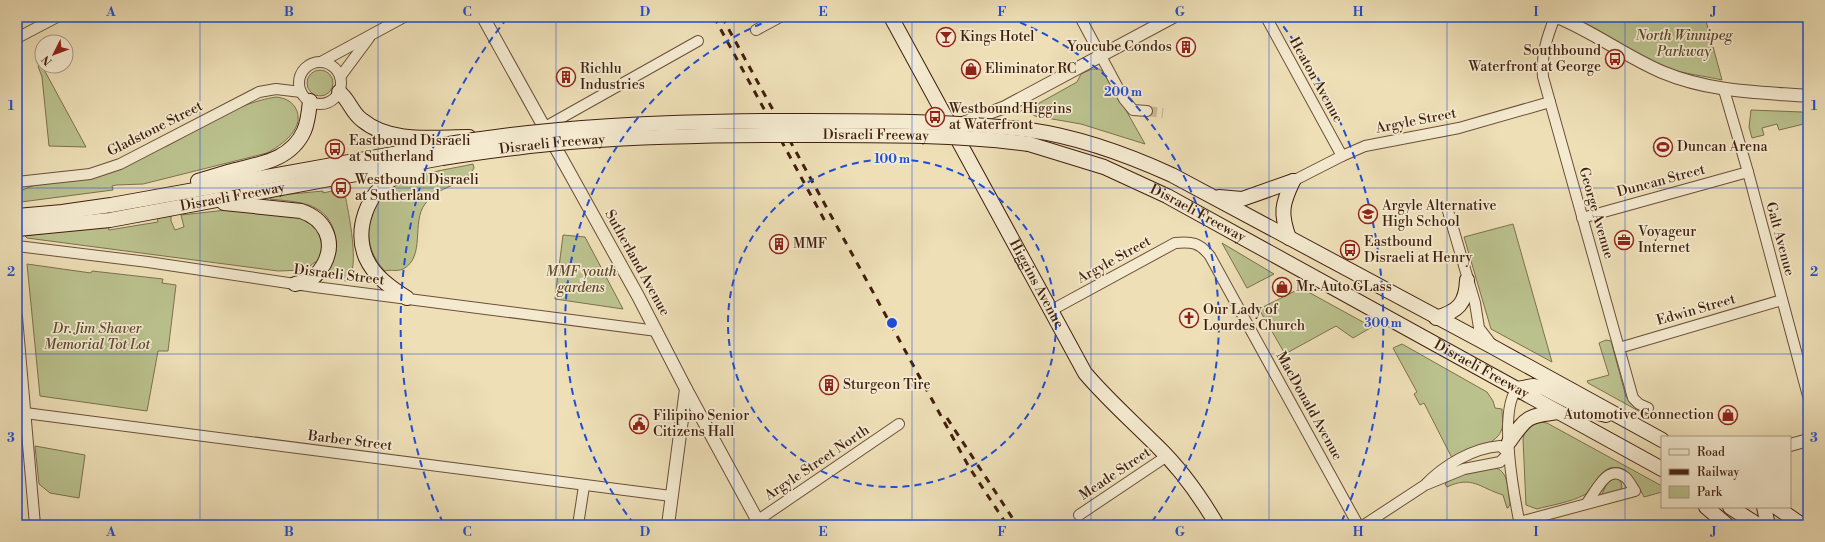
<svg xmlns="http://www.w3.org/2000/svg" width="1825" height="542" font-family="'Libre Bodoni',serif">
<rect width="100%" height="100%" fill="#eedfb7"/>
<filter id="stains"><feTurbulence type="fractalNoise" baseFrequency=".005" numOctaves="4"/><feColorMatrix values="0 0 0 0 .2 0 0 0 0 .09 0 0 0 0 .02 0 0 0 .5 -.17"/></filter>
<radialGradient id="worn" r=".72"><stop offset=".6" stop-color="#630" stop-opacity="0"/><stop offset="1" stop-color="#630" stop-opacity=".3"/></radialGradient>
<g fill="#bac18d" stroke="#7e704d">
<path d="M1572,17H1705L1722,80C1705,76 1684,74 1668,68C1634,56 1606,31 1572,17Z"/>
<polygon points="41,64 86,147 49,146 42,77 38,66"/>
<polygon points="1092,69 1099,69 1105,73 1145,144 1081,124 1035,116 1029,112 1016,113 1034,106 1077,82 1081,74"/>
<circle cx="320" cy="83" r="13"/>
<path d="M276,97C284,98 290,100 295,107C307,127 282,145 267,153L143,184L116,185L112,186L113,190L21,202L20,191L35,185L55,182L163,144L165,147C200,129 236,103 276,97Z"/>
<polygon points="1751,110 1802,112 1808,118 1808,123 1779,130 1777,124 1762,128 1764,135 1752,138 1749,127"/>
<path d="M473,164L474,168C463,188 439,184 425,204C411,222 426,257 403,269C397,272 390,269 385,271C373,259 367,243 369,226C374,175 434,173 473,164Z"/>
<path d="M339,190H342L345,194C348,212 361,268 347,281L331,279L324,275C328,267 333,258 335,250C337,244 335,237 334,231C325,201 295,202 270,199V196L323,191V193L332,191L333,194L339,193Z"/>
<path d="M236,209L287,213L312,221C321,237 326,244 317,263L315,262L305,270L278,271L27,238L25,236L108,225L109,230L158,222L157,218L171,216V221L175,230L184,227L181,215Z"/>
<polygon points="1513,224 1552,362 1491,329 1464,237"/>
<polygon points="563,235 585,237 623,309 555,299"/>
<polygon points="1222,243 1274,274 1247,288"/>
<polygon points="27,264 91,273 92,271 163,279 162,283 176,285 168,351 158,351 147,411 40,396"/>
<polygon points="1301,288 1372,327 1353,338 1336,326 1285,354 1259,309"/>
<polygon points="1606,340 1611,341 1626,397 1635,407 1650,409 1653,419 1588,383 1587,381 1609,375 1599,343"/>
<path d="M1402,344L1487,392L1493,401L1495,408L1502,409C1502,416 1504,425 1501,431C1496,445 1465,453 1452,458L1424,403L1420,405L1414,394L1417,392L1393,348Z"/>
<path d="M1541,422L1547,423L1662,486V492L1644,497C1637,482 1619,455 1601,474C1595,480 1593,491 1584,495C1571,502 1552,505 1537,509L1526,505L1523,439C1525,428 1531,423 1541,422Z"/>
<polygon points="35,446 85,455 79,498 50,493 39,484"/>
<path d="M1496,468C1509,472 1508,491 1510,504L1508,508H1507L1503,495C1480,488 1472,475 1447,487L1445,484C1454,474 1482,470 1496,468Z"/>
<polygon points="1612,478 1616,478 1621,482 1622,487 1620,490 1601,496 1608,481"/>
</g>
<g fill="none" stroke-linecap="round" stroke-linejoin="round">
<polyline stroke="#cbb995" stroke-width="10" stroke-dasharray="10 5" stroke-linecap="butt" points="1147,111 1163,113"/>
<defs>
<g id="minor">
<polyline points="1080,17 1124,99 1133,110 1147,111"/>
<polyline points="1266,17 1342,156"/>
<path d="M1555,17C1547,37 1541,55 1543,77L1633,398L1639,404L1648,408"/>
<polyline points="756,30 780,17"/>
<polyline points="17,38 57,17"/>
<polyline points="321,62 404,17"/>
<circle cx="320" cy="83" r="21"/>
<polyline points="340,77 369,38"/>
<polyline points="1724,90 1748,172 1808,396"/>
<polyline points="545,127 698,41"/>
<polyline points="1293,181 1342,156 1365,146 1459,128 1550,102"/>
<polyline points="17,182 90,174 120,164 259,92 276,89 301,92"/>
<polyline points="1448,211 1475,303 1479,328 1492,345"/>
<polyline points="1582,218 1748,172"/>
<polyline points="17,246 148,262 315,287 657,331"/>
<path d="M1050,311L1175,243C1192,241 1200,243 1210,256L1358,525"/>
<polyline points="17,317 35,525"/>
<polyline points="1619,348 1782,300"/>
<path d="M1517,389C1498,411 1514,496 1520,525"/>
<polyline points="25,413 671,496"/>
<polyline points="1079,515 1167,456"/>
<path d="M1519,522L1527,520L1635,491C1632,487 1629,480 1625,477C1607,463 1596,492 1586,504"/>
<polyline points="578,525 584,486"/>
<polyline points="751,525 899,424"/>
<path d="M1364,525L1425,485L1464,469L1500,462L1509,453L1500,446C1473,448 1444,465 1425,485"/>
</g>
<g id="tertiary">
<polyline points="483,17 638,296 686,389 760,525"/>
<path d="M1557,17C1594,32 1625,56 1662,72C1710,92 1757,92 1808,96"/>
<polyline points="960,124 1005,107 1173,17"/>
<polyline points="1790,445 1808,440"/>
<polyline points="668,525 686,389"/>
</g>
<g id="secondary">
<path id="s1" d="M891,17L1085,373C1107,399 1132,421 1156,445C1180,468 1200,496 1217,525"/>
<path d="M339,92C349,99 351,112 362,120C391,144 434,137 469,137"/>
<path d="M1029,130C1079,137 1126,154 1172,175L1493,347L1662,440"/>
<path id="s2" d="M1029,144L1104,167L1167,196L1662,469"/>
<path d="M198,181C208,178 218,175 228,172C256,164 290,162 304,131C308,122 309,111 310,101"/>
<polyline points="1219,197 1242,199 1293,181"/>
<path d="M224,203L301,211C325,219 336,241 324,264C320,270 316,277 310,280C305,282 299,283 295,284"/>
<polyline points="17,216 62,212 111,205 443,145"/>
<path id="s3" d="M17,229L110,220L442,158"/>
<path d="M1289,238C1280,213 1282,204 1293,181"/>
<path d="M407,298C391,288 374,276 366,258C354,230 367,192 394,178C401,175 409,173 417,171"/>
<path d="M1436,318C1458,311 1466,304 1467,280"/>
<polyline points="1517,389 1533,386 1544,388 1586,410 1606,415"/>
<path d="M1509,442C1527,416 1528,416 1558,412"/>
<polyline points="1706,507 1727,525"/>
<polyline points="1730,507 1758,525"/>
<polyline points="1764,507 1768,525"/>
<polyline points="1776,507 1802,525"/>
</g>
</defs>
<use href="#minor" stroke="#6c4f38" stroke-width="12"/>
<use href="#tertiary" stroke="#6c4f38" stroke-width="14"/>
<use href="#secondary" stroke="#411f0d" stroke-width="16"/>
<use href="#minor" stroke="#f4ead0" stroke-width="10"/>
<use href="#tertiary" stroke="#f4ead0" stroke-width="12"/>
<use href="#secondary" stroke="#f4ead0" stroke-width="14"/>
<g stroke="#411f0d" stroke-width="3" stroke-dasharray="7 7" stroke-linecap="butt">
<polyline points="714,17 826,223"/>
<polyline points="722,17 969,467 1007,525"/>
<polyline points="947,418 1017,525"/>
</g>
<defs>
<g id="secondary-bridge">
<path d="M443,145C552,126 663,122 773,121C859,121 945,120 1029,130"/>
<path id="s4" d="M442,158C489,151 536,144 583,141C654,136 726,135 797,135C874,135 953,134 1029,144"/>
</g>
</defs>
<use href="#secondary-bridge" stroke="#411f0d" stroke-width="16" stroke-linecap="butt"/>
<use href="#secondary-bridge" stroke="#f4ead0" stroke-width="14"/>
</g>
<path fill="none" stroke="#1d4ed8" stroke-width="1" stroke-opacity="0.55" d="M200,17V525M378,17V525M556,17V525M734,17V525M912,17V525M1091,17V525M1269,17V525M1447,17V525M1625,17V525M17,188H1808M17,354H1808"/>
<g fill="none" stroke="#1d4ed8" stroke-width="2" stroke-dasharray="7 5">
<circle cx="892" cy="323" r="164"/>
<path d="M634 524A327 327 0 0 1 775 18M1009 18A327 327 0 0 1 1150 524"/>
<path d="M443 523A491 491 0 0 1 508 17M1276 17A491 491 0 0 1 1341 523"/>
</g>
<defs>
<symbol id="bar-ring" viewBox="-11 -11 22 22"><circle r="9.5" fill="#f4ead0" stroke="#8f2418" stroke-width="1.5"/><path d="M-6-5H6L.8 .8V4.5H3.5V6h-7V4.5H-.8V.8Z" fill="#8f2418"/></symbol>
<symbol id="building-ring" viewBox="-11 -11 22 22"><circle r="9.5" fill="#f4ead0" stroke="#8f2418" stroke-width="1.5"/><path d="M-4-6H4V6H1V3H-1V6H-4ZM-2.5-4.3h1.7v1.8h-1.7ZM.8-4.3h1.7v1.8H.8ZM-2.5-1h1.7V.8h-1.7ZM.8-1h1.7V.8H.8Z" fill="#8f2418"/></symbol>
<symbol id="bus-ring" viewBox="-11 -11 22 22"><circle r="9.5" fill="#f4ead0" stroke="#8f2418" stroke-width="1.5"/><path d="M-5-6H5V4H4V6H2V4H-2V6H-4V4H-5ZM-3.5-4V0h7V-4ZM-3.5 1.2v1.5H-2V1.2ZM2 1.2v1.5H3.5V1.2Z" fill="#8f2418"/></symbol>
<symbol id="shop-ring" viewBox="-11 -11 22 22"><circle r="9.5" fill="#f4ead0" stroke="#8f2418" stroke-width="1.5"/><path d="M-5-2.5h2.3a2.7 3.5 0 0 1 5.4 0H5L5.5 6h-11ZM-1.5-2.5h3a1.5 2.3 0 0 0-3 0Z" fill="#8f2418"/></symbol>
<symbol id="stadium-ring" viewBox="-11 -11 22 22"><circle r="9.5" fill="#f4ead0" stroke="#8f2418" stroke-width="1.5"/><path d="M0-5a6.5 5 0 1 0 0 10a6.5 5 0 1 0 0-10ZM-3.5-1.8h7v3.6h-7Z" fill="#8f2418"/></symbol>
<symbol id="school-ring" viewBox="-11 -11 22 22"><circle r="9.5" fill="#f4ead0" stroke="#8f2418" stroke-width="1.5"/><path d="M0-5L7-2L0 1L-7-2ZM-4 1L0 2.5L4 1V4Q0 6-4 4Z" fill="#8f2418"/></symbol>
<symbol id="office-ring" viewBox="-11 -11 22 22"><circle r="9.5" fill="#f4ead0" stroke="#8f2418" stroke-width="1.5"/><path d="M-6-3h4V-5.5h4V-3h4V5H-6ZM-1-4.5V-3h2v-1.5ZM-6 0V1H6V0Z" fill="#8f2418"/></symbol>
<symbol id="church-ring" viewBox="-11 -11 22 22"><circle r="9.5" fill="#f4ead0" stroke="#8f2418" stroke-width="1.5"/><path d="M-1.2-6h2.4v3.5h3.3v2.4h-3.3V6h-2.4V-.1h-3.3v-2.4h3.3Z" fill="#8f2418"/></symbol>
<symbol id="civic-ring" viewBox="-11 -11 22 22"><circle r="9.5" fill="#f4ead0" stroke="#8f2418" stroke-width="1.5"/><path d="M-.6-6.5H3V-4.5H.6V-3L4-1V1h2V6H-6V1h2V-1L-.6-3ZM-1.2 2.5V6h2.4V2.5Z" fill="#8f2418"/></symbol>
</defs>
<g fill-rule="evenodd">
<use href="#bar-ring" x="935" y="26" width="22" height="22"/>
<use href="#building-ring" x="1175" y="36" width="22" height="22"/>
<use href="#bus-ring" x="1604" y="48" width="22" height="22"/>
<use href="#shop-ring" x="960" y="58" width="22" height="22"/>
<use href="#building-ring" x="555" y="66" width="22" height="22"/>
<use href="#bus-ring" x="924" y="106" width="22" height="22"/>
<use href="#stadium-ring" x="1652" y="136" width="22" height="22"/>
<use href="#bus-ring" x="324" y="138" width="22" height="22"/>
<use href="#bus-ring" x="330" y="177" width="22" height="22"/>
<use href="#school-ring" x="1357" y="203" width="22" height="22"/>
<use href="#office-ring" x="1613" y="229" width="22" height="22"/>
<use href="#building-ring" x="768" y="233" width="22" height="22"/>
<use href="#bus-ring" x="1339" y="239" width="22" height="22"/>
<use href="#shop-ring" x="1271" y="276" width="22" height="22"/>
<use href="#church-ring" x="1178" y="307" width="22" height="22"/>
<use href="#building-ring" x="818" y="374" width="22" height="22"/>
<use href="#shop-ring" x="1717" y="404" width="22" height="22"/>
<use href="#civic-ring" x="628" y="413" width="22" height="22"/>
</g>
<g text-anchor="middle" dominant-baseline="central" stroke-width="3.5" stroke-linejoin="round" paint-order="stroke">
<g font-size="14" font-style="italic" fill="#5f482d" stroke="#f4ead0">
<text x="1684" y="36">North Winnipeg<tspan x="1684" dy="16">Parkway</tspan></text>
<text x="581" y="272">MMF youth<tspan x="581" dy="16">gardens</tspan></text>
<text x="97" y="329">Dr. Jim Shaver<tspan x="97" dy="16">Memorial Tot Lot</tspan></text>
</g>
<g font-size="14" fill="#411f0d" stroke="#f4ead0" text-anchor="start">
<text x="960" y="37">Kings Hotel</text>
<text x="1172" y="47" text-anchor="end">Youcube Condos</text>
<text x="1601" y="51" text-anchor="end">Southbound<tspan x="1601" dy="16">Waterfront at George</tspan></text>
<text x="580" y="69">Richlu<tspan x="580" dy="16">Industries</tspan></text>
<text x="985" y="69">Eliminator RC</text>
<text x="949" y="109">Westbound Higgins<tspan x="949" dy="16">at Waterfront</tspan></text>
<text x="349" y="141">Eastbound Disraeli<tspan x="349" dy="16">at Sutherland</tspan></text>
<text x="1677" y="147">Duncan Arena</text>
<text x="355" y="180">Westbound Disraeli<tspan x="355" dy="16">at Sutherland</tspan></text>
<text x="1382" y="206">Argyle Alternative<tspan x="1382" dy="16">High School</tspan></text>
<text x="1638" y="232">Voyageur<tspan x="1638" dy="16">Internet</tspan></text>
<text x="1364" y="242">Eastbound<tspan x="1364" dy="16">Disraeli at Henry</tspan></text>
<text x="793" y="244">MMF</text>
<text x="1296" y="287">Mr. Auto GLass</text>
<text x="1203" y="310">Our Lady of<tspan x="1203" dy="16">Lourdes Church</tspan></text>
<text x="843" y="385">Sturgeon Tire</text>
<text x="1714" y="415" text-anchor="end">Automotive Connection</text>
<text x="653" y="416">Filipino Senior<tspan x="653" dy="16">Citizens Hall</tspan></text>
</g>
<g font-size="14" fill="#411f0d" stroke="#f4ead0">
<text transform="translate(1316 80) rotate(61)">Heaton Avenue</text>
<text transform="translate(1416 121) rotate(-11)">Argyle Street</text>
<text transform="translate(155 129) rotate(-27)">Gladstone Street</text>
<text stroke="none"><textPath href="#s4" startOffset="435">Disraeli Freeway</textPath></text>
<text stroke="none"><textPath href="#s4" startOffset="111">Disraeli Freeway</textPath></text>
<text transform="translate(1661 181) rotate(-15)">Duncan Street</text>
<text stroke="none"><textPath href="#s3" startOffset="218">Disraeli Freeway</textPath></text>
<text stroke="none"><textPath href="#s2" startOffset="183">Disraeli Freeway</textPath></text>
<text transform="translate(1596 213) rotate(74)">George Avenue</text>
<text transform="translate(1780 239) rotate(75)">Galt Avenue</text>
<text transform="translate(1114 260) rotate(-29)">Argyle Street</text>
<text transform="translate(637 263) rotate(61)">Sutherland Avenue</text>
<text transform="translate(339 275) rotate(7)">Disraeli Street</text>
<text stroke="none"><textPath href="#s1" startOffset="304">Higgins Avenue</textPath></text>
<text transform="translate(1696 310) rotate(-16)">Edwin Street</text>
<text stroke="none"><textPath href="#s2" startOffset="507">Disraeli Freeway</textPath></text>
<text transform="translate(1309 406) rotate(61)">MacDonald Avenue</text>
<text transform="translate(350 441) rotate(7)">Barber Street</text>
<text transform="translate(817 463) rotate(-34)">Argyle Street North</text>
<text transform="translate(1115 474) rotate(-34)">Meade Street</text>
</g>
</g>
<circle cx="892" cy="323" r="6" fill="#1d4ed8" stroke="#f4ead0" stroke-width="2"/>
<g font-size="12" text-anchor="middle" font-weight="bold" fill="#1d4ed8" stroke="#f4ead0" stroke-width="3.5" stroke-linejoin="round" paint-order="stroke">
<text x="1123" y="96">200 m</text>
<text x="892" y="163">100 m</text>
<text x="1383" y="327">300 m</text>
</g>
<rect width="1825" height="542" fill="none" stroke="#eedfb7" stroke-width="44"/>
<rect x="1661" y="436" width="130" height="72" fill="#f4ead0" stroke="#ac9982"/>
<rect x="1669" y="449" width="20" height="6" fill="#f4ead0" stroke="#ac9982"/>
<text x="1697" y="456" font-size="12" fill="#411f0d">Road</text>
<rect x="1669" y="469" width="20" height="6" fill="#411f0d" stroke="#ac9982"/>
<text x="1697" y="476" font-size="12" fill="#411f0d">Railway</text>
<rect x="1669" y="486" width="20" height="12" fill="#bac18d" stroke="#ac9982"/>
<text x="1697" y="496" font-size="12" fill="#411f0d">Park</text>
<g transform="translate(54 54) rotate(228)"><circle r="19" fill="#f4ead0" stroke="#ac9982"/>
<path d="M0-3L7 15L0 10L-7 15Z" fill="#8f2418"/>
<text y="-6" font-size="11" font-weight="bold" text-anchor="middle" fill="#411f0d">N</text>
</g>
<rect x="22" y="22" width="1781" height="498" fill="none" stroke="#1d4ed8" stroke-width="1.5"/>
<g font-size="13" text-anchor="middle" font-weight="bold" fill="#1d4ed8">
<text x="111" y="16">A</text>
<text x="289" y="16">B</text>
<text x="467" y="16">C</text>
<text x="645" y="16">D</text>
<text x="823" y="16">E</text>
<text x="1002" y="16">F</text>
<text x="1180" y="16">G</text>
<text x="1358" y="16">H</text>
<text x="1536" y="16">I</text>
<text x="1714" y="16">J</text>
<text x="11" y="110">1</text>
<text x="1814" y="110">1</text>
<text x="11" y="276">2</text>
<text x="1814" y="276">2</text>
<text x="11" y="442">3</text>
<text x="1814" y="442">3</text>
<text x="111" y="536">A</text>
<text x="289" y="536">B</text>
<text x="467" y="536">C</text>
<text x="645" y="536">D</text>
<text x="823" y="536">E</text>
<text x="1002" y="536">F</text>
<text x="1180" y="536">G</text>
<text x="1358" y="536">H</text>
<text x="1536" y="536">I</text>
<text x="1714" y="536">J</text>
</g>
<rect width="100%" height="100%" filter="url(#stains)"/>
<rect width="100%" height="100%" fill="url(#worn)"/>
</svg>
